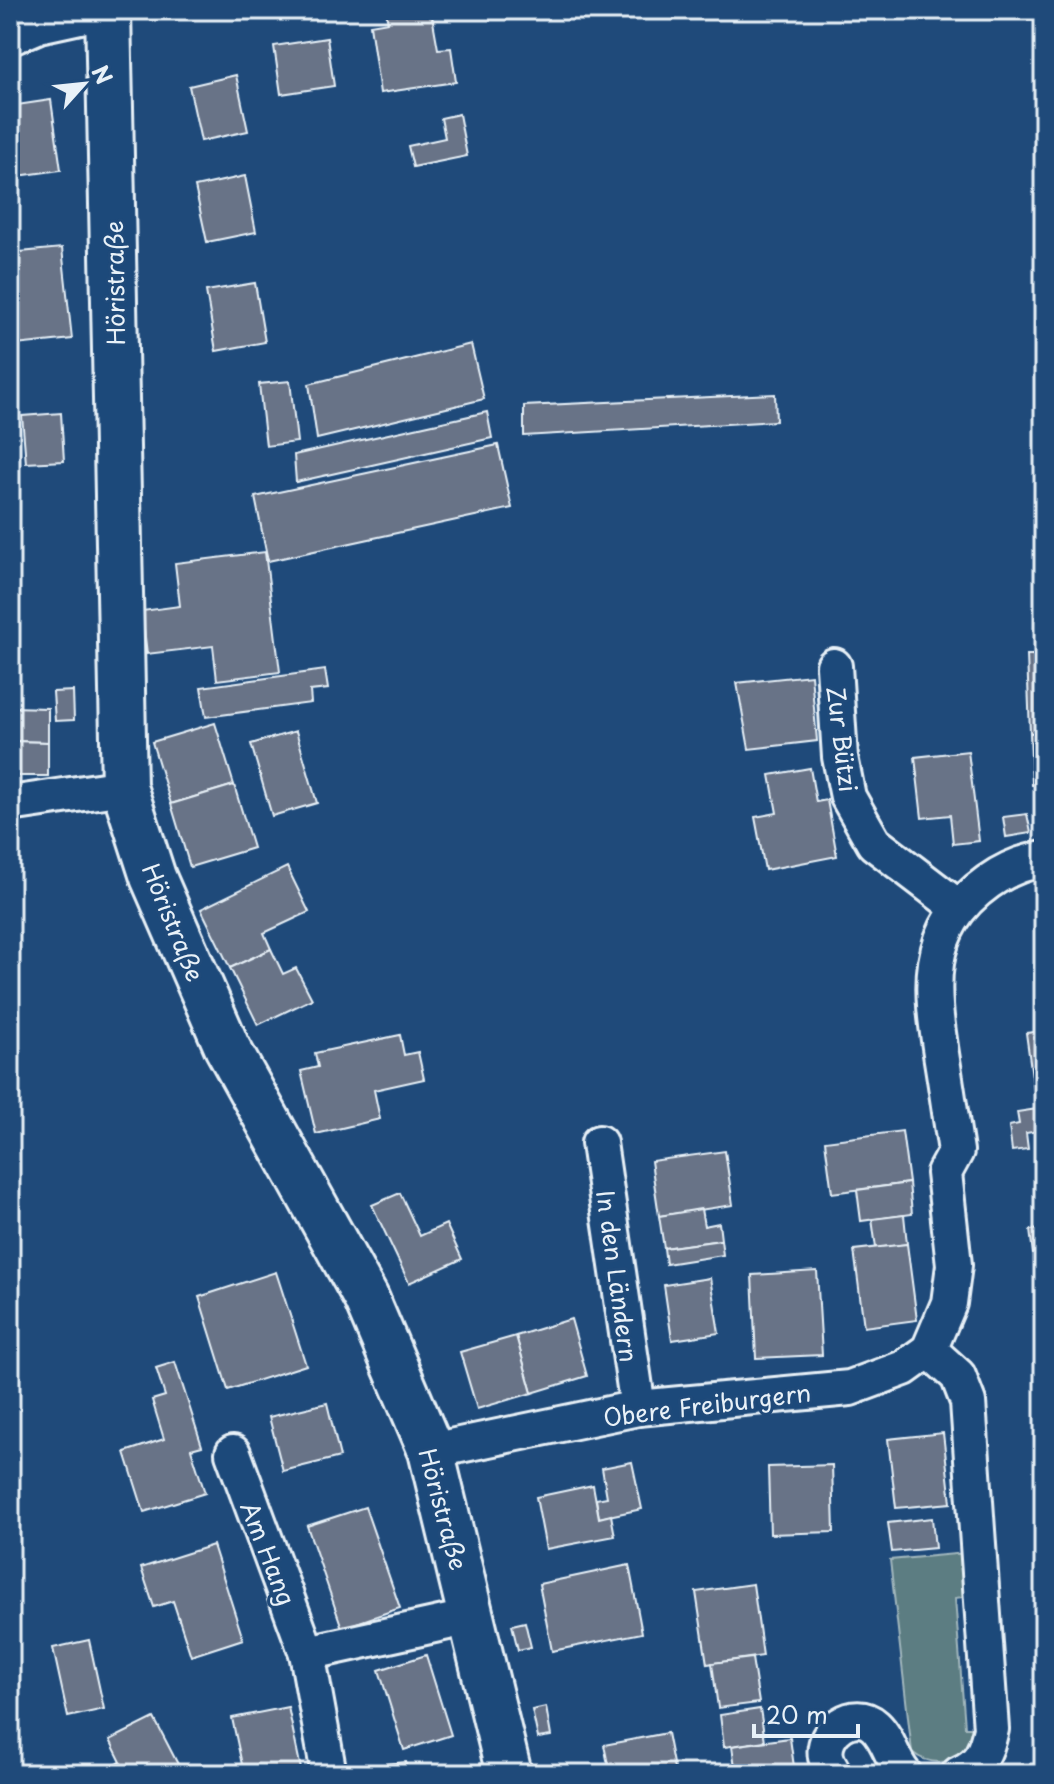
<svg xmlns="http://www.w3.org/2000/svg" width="1054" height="1784" font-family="'Playpen Sans',sans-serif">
<rect width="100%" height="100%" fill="#1f4a7a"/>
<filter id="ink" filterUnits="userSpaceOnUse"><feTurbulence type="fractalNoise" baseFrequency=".0125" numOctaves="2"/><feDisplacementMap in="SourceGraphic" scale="16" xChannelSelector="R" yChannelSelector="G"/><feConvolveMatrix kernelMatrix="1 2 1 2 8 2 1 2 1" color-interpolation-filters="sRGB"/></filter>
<g filter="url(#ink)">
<path fill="#5c7d82" stroke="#a2b7bd" stroke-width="2" d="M966,1553L970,1596L955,1598L965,1727H981C978,1734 974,1746 969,1751C953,1766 927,1765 912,1752L890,1560Z"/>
<g fill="#687387" stroke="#e8f1f8" stroke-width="2">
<polygon points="411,10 431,10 438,49 451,48 456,82 380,93 370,25 388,22 386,13"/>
<polygon points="327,38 334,86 281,94 274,46"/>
<polygon points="236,75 248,131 201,141 189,86"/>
<polygon points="51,100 61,170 10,177 10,106"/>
<polygon points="459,114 467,156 413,167 408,146 445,138 441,118"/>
<polygon points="245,176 256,232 207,242 195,187"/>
<polygon points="62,248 72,339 16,345 10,286 10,253"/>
<polygon points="255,283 265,342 216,351 206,291"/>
<polygon points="471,344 484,399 317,439 309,384"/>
<polygon points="290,381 297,442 266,446 259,384"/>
<polygon points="775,394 776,421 524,436 524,406"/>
<polygon points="487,412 492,438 296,482 294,455"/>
<polygon points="61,413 64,461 26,463 22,416"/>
<polygon points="498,445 512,508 268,561 255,497"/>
<polygon points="265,552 280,672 217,680 213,646 147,654 142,611 180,606 175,563"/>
<polygon points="1027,655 1044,655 1044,732 1030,733"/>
<polygon points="325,670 328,689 310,691 311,703 206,717 201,687"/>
<polygon points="811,675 817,741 749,749 737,683"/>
<polygon points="73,691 74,720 55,721 53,692"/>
<polygon points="10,707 48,708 48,742 10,741"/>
<polygon points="215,723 234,785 171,804 152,742"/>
<polygon points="296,731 317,803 272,816 251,744"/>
<polygon points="1044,732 1044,785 1032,785 1030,733"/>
<polygon points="10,741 48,742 48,776 10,776"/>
<polygon points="968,751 979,841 953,844 950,815 922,818 915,757"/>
<polygon points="810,768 816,802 827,800 837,856 765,870 755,817 777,813 770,775"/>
<polygon points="234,785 253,848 190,867 171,804"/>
<polygon points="1027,814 1031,833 1006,837 1003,817"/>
<polygon points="287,867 309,912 264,933 271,949 230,968 201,909"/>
<polygon points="271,949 283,974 296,968 312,999 258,1025 230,968"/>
<polygon points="1044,1031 1044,1089 1034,1091 1026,1033"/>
<polygon points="400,1035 404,1055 418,1052 424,1079 374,1090 380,1119 316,1134 301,1071 318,1067 315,1053"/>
<polygon points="1044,1108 1044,1130 1026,1133 1028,1149 1012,1151 1009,1126 1019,1124 1017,1112"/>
<polygon points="902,1131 909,1183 832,1193 825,1141"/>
<polygon points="725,1151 733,1205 659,1216 651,1161"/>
<polygon points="909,1183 912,1214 861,1221 857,1190"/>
<polygon points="400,1193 420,1236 446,1224 462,1259 409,1283 372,1205"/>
<polygon points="701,1209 704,1226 719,1223 721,1240 664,1248 659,1216"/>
<polygon points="904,1215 907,1244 876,1248 872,1219"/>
<polygon points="1044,1229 1044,1253 1033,1254 1030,1230"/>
<polygon points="721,1240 723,1255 666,1264 664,1248"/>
<polygon points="907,1244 917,1320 864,1327 854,1250"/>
<polygon points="817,1271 822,1355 756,1358 752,1275"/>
<polygon points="276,1272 306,1365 228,1390 199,1297"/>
<polygon points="710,1278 719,1333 672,1340 664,1285"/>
<polygon points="571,1319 587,1376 532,1393 516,1336"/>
<polygon points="516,1336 532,1393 477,1409 460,1352"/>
<polygon points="175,1362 202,1446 191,1449 205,1493 144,1512 125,1452 164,1439 152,1400 165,1396 156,1368"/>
<polygon points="327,1403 340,1457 283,1471 269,1417"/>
<polygon points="943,1433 951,1503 896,1508 888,1439"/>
<polygon points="632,1462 642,1509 599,1518 596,1499 607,1497 602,1468"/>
<polygon points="832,1465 834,1532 770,1534 768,1467"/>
<polygon points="593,1485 599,1518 611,1515 615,1536 546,1549 536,1497"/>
<polygon points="365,1507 400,1608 342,1628 307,1526"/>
<polygon points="932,1518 935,1548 892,1552 888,1523"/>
<polygon points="213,1545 243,1639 191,1656 173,1601 154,1607 141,1568"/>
<polygon points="629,1565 642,1633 552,1651 539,1584"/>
<polygon points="753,1584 763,1656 707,1664 696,1592"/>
<polygon points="525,1622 531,1647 518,1650 512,1625"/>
<polygon points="89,1640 104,1709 68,1717 53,1648"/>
<polygon points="426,1655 451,1735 404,1750 379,1670"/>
<polygon points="752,1658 759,1703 718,1708 712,1663"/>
<polygon points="1044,1675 1044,1739 1038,1676"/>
<polygon points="288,1707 302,1774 244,1774 232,1718"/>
<polygon points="546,1707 551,1736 538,1738 532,1710"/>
<polygon points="760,1709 765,1741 724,1747 720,1715"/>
<polygon points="154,1718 183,1774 98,1774 121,1762 110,1740"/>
<polygon points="667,1733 675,1774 610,1774 604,1745"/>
<polygon points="790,1738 795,1774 736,1774 732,1746"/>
<polygon points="406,1762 407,1774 377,1774 376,1765"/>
</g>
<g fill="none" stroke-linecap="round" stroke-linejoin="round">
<defs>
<g id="street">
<polyline points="834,666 840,757 848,797 874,843 959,908"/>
<polyline points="10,804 124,787"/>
<polyline points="599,1143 638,1408"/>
<path d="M929,1350L958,1376L968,1402L991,1729C986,1751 981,1765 959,1774"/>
<path d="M431,1451L638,1408L850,1388L904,1368L929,1350L949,1303L954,1265L944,1173L956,1151C951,1120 947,1090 942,1060C931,990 922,929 988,882C1005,870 1023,862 1044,859"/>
<polyline points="233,1453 307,1653"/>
<polyline points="329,1774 307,1653 471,1617"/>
<path d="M834,1774C831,1769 827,1762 826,1757C821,1731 855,1707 875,1726C889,1739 892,1760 904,1774"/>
</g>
<g id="secondary">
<polyline points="108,10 124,787 153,877 227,1047 366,1298 431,1451 509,1774"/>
<polyline points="10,32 38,20 84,10"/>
</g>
</defs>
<use href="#street" stroke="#e8f1f8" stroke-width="40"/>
<use href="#secondary" stroke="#e8f1f8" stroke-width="50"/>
<use href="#street" stroke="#1f4a7a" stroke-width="34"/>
<use href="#secondary" stroke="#1f4a7a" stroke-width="44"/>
</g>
</g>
<g text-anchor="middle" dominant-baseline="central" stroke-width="6" stroke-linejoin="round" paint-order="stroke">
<g font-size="24" fill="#e8f1f8" stroke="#1f4a7a">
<text transform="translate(114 283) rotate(-91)">Höristraße</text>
<text transform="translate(843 739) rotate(83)">Zur Bützi</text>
<text transform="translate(174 922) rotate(68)">Höristraße</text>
<text transform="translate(618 1276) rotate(82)">In den Ländern</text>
<text transform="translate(707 1404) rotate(-7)">Obere Freiburgern</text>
<text transform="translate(444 1509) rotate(75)">Höristraße</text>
<text transform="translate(269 1553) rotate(69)">Am Hang</text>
</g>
</g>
<rect width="1054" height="1784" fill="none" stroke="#1f4a7a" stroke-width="40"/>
<rect x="20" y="20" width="1014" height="1744" fill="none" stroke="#e8f1f8" stroke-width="3" filter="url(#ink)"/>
<g transform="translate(84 84) rotate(63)" stroke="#1f4a7a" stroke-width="6" paint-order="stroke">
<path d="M0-6L14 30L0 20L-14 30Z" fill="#e8f1f8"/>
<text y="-12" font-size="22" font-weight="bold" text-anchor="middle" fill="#e8f1f8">N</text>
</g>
<path d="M754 1724v12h104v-12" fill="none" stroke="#e8f1f8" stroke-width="4"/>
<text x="766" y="1724" font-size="24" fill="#e8f1f8" stroke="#1f4a7a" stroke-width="6" paint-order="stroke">20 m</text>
</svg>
